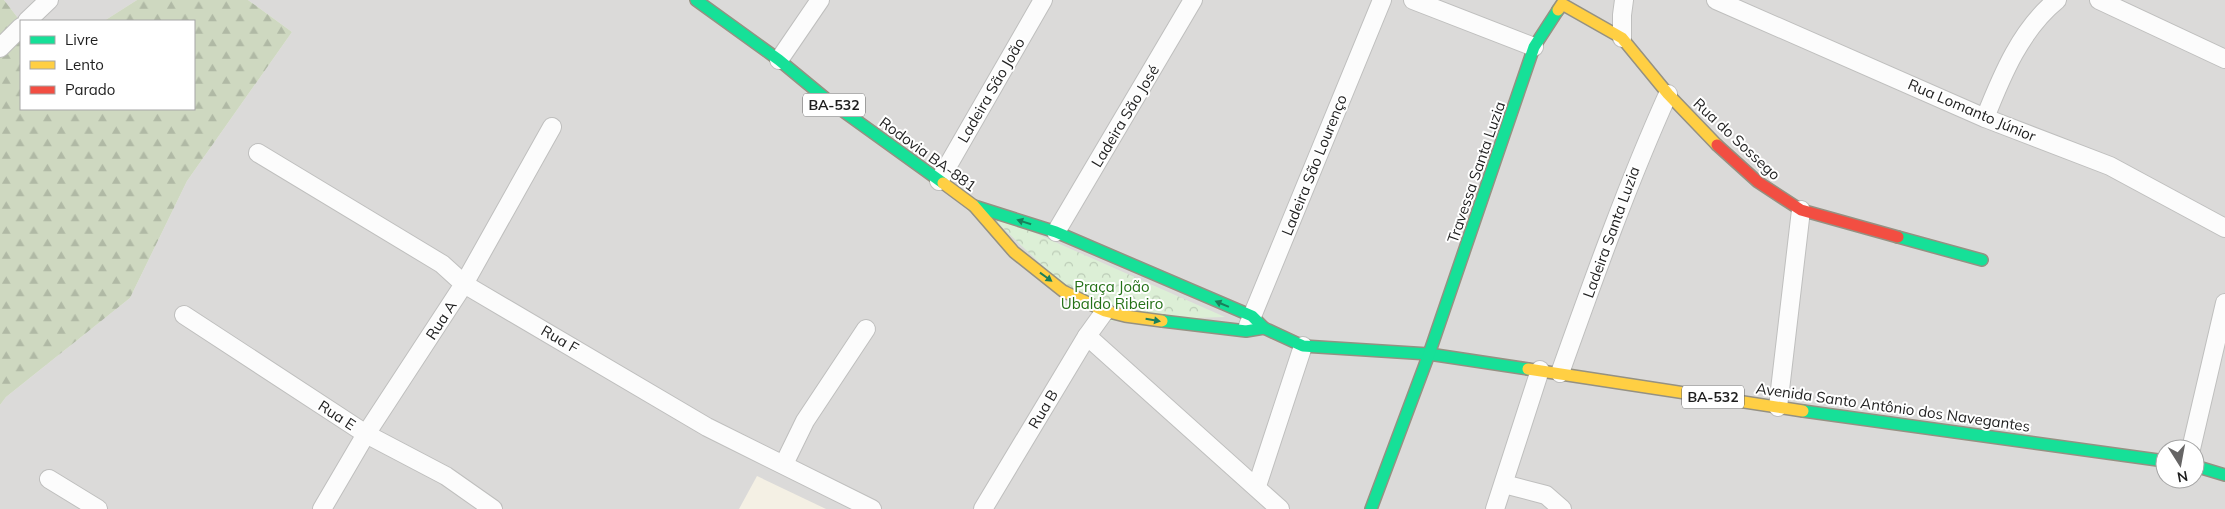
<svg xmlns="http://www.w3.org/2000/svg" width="2225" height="509" font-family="Mulish,sans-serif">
<defs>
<pattern id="forest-firs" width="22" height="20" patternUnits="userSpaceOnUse" patternTransform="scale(1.25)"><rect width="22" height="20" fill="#ced8c0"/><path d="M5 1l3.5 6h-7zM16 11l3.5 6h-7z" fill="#b0b9a5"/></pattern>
<pattern id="park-crowns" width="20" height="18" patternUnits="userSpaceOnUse" patternTransform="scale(1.25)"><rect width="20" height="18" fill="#dcefd6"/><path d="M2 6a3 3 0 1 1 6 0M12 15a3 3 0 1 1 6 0" fill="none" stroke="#bcccb7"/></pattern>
</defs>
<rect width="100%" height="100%" fill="#eceae8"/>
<g fill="#dbdad9" fill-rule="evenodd">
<polygon points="4,0 137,0 104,21 21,22"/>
<path d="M248,0H2225V509H0V405L6,397L130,298L187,181L292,32ZM2165,449H2195V479H2165Z"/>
</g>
<polygon fill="#f4f0e4" points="757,476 826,509 739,509"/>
<polygon fill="url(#forest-firs)" points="0,0 4,0 21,22 21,109 194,109 194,21 104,21 137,0 248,0 292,32 187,181 130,298 6,397 0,405"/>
<polygon fill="url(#park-crowns)" points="985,211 1225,317 1101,321"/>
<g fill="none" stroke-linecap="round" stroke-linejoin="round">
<defs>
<g id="street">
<polyline points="1413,0 1534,47"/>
<polyline points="1716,0 1985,118 2110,166 2225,228"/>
<polyline points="2099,0 2225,59"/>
<polyline points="27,21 49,0"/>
<polyline points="1622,38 1622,15 1624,0"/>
<polyline points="0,48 21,27"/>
<polyline points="779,60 820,0"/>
<path d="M1985,118C2002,75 2021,29 2057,0"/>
<polyline points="258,153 442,264 464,284 707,427 872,509"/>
<polyline points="939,181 1043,0"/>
<polyline points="1056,232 1193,0"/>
<polyline points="184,315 366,434 446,476 493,509"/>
<polyline points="1248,326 1382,0"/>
<polyline points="1087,336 1280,509"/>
<path d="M1560,373C1594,278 1627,185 1668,94"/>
<polyline points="1778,407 1801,210"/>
<polyline points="2191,449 2225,303"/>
<polyline points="784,464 805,421 866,329"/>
<polyline points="49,479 98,509"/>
<polyline points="1504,484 1546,495 1562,509"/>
<polyline points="1257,486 1303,346"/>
<polyline points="322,509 366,434 464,284 552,127"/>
<polyline points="983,509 1087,336 1105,311"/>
<polyline points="1495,509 1540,370"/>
</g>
<g id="fast">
<polyline points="696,0 779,60 825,98 943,183"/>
<polyline points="974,206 1056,232 1252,316 1264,328 1303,346 1429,354 1528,369"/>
<polyline points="1898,237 1982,260"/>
<polyline points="1162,321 1246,331 1264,328"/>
<polyline points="1803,411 2165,461"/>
<polyline points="2195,466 2225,475"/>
<polyline points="1371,509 1429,354 1534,47 1558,10"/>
</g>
<g id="slow">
<polyline points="1558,10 1562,4 1622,38 1668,94 1717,145"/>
<polyline points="943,183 974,206 1014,252 1063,291 1105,311 1125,316 1162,321"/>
<polyline points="1528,369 1803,411"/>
</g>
<polyline id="jam" points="1717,145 1758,182 1801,210 1898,237"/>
</defs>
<use href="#street" stroke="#bfbfbe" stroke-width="20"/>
<use href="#fast" stroke="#959182" stroke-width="14"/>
<use href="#slow" stroke="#959182" stroke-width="14"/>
<use href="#jam" stroke="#959182" stroke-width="14"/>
<use href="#street" stroke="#fcfcfc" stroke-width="18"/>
<use href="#fast" stroke="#16e098" stroke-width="11"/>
<use href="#slow" stroke="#ffcf43" stroke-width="11"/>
<use href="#jam" stroke="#f24e42" stroke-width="11"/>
</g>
<defs><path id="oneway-solid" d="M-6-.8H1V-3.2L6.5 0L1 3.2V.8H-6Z" transform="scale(1.25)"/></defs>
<g fill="#1a7f5b">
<use href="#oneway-solid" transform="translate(1024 222) rotate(-162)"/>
<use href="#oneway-solid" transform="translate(1046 277) rotate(36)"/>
<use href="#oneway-solid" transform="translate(1222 304) rotate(-157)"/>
<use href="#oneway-solid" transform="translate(1153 320) rotate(10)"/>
</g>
<g text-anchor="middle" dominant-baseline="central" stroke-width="4" stroke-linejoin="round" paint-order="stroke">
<g fill="#fff" stroke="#626262" stroke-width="1">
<rect x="803" y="93.5" width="62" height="23" rx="4"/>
<rect x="1682" y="385.5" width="62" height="23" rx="4"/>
</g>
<g font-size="14" font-weight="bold" fill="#1e1e1e">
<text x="834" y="105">BA-532</text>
<text x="1713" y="397">BA-532</text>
</g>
<g font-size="15" fill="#1e1e1e" stroke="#fff">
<text transform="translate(991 90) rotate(-60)">Ladeira São João</text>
<text transform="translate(1972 110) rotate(23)">Rua Lomanto Júnior</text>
<text transform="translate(1125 116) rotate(-59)">Ladeira São José</text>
<text transform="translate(1737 139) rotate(43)">Rua do Sossego</text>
<text transform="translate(928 154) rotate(36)">Rodovia BA-881</text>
<text transform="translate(1314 165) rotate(-68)">Ladeira São Lourenço</text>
<text transform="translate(1476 172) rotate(-71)">Travessa Santa Luzia</text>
<text transform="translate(1611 232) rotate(-70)">Ladeira Santa Luzia</text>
<text transform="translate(441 320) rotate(-57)">Rua A</text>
<text transform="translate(560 339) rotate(30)">Rua F</text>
<text transform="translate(1893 407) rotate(8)">Avenida Santo Antônio dos Navegantes</text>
<text transform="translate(1043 409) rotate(-59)">Rua B</text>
<text transform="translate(337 415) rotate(33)">Rua E</text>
</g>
<g font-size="15" fill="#247117" stroke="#fff">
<text x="1112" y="286">Praça João<tspan x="1112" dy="17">Ubaldo Ribeiro</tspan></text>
</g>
</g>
<rect x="20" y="20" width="175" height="90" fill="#ffffff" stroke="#a5a5a5"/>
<rect x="30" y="36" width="25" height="8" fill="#16e098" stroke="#a5a5a5"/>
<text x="65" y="45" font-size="15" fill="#1e1e1e">Livre</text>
<rect x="30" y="61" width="25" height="8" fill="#ffcf43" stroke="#a5a5a5"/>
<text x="65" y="70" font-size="15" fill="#1e1e1e">Lento</text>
<rect x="30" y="86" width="25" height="8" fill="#f24e42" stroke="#a5a5a5"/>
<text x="65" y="95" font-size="15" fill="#1e1e1e">Parado</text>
<g transform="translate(2180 464) rotate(169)"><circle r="24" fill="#ffffff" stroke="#a5a5a5"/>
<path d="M0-4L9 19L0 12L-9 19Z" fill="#666565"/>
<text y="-8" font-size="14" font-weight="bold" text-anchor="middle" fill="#1e1e1e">N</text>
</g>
</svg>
